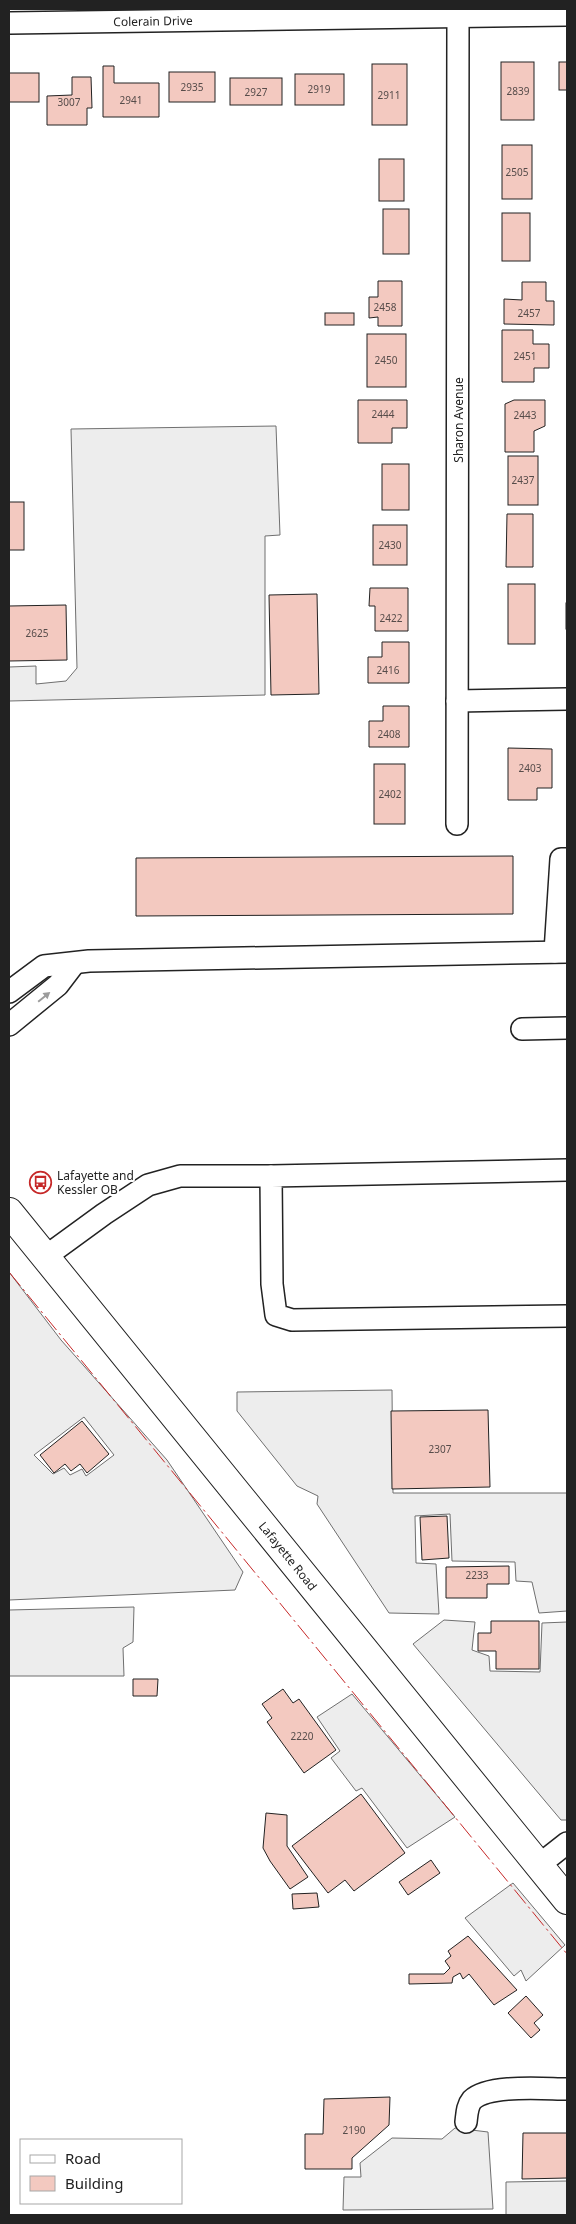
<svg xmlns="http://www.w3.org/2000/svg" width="576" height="2224" font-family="'Noto Sans',sans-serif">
<rect width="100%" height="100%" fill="#fff"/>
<g fill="#ededed" stroke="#6f6f6f" fill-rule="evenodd">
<polygon points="276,426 280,535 265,536 265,695 9,701 9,667 36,666 36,684 66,681 77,668 71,429"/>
<path d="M9,1272L61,1340L167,1460L243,1572L235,1590L9,1600ZM84,1417L114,1455L86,1476L82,1469L70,1475L64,1468L53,1474L34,1455Z"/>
<polygon points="392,1390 393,1493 567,1493 567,1611 539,1613 532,1582 516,1581 515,1562 452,1561 450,1514 415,1516 416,1563 436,1564 439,1614 389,1613 317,1504 318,1496 297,1486 237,1411 237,1392"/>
<polygon points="134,1607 133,1642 123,1648 124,1676 9,1676 9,1610"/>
<polygon points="444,1620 475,1622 472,1650 489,1656 490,1671 540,1672 542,1623 567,1622 567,1820 561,1820 413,1644"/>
<polygon points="352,1694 455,1817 407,1848 362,1788 356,1791 331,1758 340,1751 317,1717"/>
<polygon points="513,1883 565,1945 526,1981 521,1970 514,1976 465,1918"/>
<polygon points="455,2128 488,2132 493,2209 343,2210 344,2177 361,2177 360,2163 392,2138 442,2139"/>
<polygon points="567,2181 567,2215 506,2215 506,2182"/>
</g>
<g fill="#f3c9c0" stroke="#222">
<rect x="501" y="62" width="33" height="58"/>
<rect x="559" y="62" width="8" height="28"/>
<rect x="372" y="64" width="35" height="61"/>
<polygon points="103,66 114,66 114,83 159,83 159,117 103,117"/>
<rect x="169" y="72" width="46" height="30"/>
<rect x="9" y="73" width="30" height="29"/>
<rect x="295" y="74" width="49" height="31"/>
<polygon points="72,77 91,77 92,108 87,108 87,125 47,125 47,96 72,95"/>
<rect x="230" y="78" width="52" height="27"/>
<rect x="502" y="145" width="30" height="54"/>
<rect x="379" y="159" width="25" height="42"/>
<rect x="383" y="209" width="26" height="45"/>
<rect x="502" y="213" width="28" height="48"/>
<polygon points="378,281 402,281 402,326 378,326 378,317 369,318 369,297 378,297"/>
<polygon points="522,282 546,282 546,301 554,301 554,325 504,324 504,299 522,300"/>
<rect x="325" y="313" width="29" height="12"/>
<polygon points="502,330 533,330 533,344 549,344 549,368 534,368 534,382 502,382"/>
<rect x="367" y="334" width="39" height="53"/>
<polygon points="358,400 407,400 407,428 392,428 392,443 358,443"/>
<polygon points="514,400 545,400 545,426 534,431 534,452 505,452 505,404"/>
<rect x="508" y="456" width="30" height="49"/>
<rect x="382" y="464" width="27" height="46"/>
<rect x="9" y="502" width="15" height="48"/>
<polygon points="507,514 533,514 533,567 506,567"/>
<rect x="373" y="525" width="34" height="40"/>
<rect x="508" y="584" width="27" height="60"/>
<polygon points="370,588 408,588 408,631 375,631 375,606 369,606"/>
<polygon points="317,594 319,694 271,695 269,595"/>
<rect x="566" y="603" width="1" height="26"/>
<polygon points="66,605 67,660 9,661 9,606"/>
<polygon points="382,642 409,642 409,683 368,683 368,657 382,657"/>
<polygon points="383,706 409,706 409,747 369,747 369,721 383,721"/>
<polygon points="508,748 552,749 552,788 537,788 537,800 508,800"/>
<rect x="374" y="764" width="31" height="60"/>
<polygon points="513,856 513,914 136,916 136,858"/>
<polygon points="488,1410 490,1487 392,1489 391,1411"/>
<polygon points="82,1421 109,1454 87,1473 80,1464 71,1471 65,1464 54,1473 40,1455"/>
<polygon points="447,1516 449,1558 422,1560 420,1517"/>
<polygon points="509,1566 509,1584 487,1584 487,1598 446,1598 446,1567"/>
<polygon points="491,1621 539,1621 539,1669 496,1669 496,1651 478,1651 478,1633 491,1633"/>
<polygon points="133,1679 158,1679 157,1696 133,1696"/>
<polygon points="283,1689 293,1703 299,1699 336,1750 304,1773 267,1722 272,1718 262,1704"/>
<polygon points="361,1794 405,1853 354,1891 345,1880 328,1893 292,1846"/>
<polygon points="266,1813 287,1815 287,1846 308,1877 290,1889 270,1861 263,1848"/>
<polygon points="431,1860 440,1873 408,1895 399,1882"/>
<polygon points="317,1893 319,1907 293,1909 292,1894"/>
<polygon points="468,1936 517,1990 494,2005 469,1974 463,1979 460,1973 453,1977 452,1983 409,1984 409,1974 444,1974 450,1968 445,1961 451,1956 448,1951"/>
<polygon points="526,1996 543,2015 534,2023 540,2030 531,2038 508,2013"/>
<polygon points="390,2097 389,2125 352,2158 352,2169 305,2169 305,2134 323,2134 324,2099"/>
<polygon points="523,2133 567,2133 567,2178 522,2179"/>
</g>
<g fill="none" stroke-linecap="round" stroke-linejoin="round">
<defs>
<g id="minor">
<polyline points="9,23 567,15"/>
<polyline points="457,701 567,699"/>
<polyline points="457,824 458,16"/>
<polyline points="555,952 561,859 567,859"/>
<polyline points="9,992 44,966 89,961 567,952"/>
<polyline points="9,1025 58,985 74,964"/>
<polyline points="522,1029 567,1028"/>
<polyline points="567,1170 271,1176 272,1284 276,1315 292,1320 567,1316"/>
<polyline points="45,1257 104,1214 148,1185 180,1176 271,1176"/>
<polyline points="539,1865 567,1843"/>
<path d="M466,2122C467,2114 467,2106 472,2100C489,2084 544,2089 567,2089"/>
</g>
<polyline id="major" points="9,1212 567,1900"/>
</defs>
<use href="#minor" stroke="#222" stroke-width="24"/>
<use href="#major" stroke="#222" stroke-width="30"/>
<use href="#minor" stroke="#fff" stroke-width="21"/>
<use href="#major" stroke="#fff" stroke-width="28"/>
<polyline stroke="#c62828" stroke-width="1" stroke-dasharray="18 4 2.5 4" stroke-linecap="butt" points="9,1272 567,1954"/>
</g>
<defs><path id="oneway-solid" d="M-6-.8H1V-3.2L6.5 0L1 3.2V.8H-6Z" transform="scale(1.25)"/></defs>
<use fill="#9c9c9c" href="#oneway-solid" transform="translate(44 997) rotate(-39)"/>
<defs>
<symbol id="bus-ring" viewBox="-11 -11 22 22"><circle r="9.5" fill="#fff" stroke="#c62828" stroke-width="1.5"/><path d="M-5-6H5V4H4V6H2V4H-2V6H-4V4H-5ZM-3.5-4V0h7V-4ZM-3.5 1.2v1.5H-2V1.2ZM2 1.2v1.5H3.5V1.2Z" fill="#c62828"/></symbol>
</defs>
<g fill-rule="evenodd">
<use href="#bus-ring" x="28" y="1170" width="25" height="25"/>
</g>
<g text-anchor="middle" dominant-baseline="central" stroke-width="4" stroke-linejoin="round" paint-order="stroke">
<g font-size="10" fill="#564c4a">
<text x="192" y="87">2935</text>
<text x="319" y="89">2919</text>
<text x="518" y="91">2839</text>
<text x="256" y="92">2927</text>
<text x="389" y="95">2911</text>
<text x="131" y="100">2941</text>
<text x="69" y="102">3007</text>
<text x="517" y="172">2505</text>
<text x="385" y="307">2458</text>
<text x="529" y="313">2457</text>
<text x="525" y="356">2451</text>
<text x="386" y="360">2450</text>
<text x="383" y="414">2444</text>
<text x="525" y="415">2443</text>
<text x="523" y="480">2437</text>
<text x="390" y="545">2430</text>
<text x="391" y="618">2422</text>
<text x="37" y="633">2625</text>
<text x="388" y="670">2416</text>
<text x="389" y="734">2408</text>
<text x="530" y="768">2403</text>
<text x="390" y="794">2402</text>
<text x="440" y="1449">2307</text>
<text x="477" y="1575">2233</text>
<text x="302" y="1736">2220</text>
<text x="354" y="2130">2190</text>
</g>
<g font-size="12" fill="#222" stroke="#fff">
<text transform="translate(153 21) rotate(-1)">Colerain Drive</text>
<text transform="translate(458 420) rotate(-90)">Sharon Avenue</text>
<text transform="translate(288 1556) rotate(51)">Lafayette Road</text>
</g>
<g font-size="12" fill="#222" stroke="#fff" text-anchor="start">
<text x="57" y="1175">Lafayette and<tspan x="57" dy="14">Kessler OB</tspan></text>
</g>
</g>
<rect width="576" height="2224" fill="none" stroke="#222222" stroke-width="20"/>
<rect x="20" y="2139" width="162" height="65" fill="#ffffff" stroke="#a7a7a7"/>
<rect x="30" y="2155" width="25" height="8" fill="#ffffff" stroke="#a7a7a7"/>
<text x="65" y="2164" font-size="15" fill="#222222">Road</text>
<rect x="30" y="2176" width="25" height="15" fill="#f3c9c0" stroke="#a7a7a7"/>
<text x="65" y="2189" font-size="15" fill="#222222">Building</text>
</svg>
